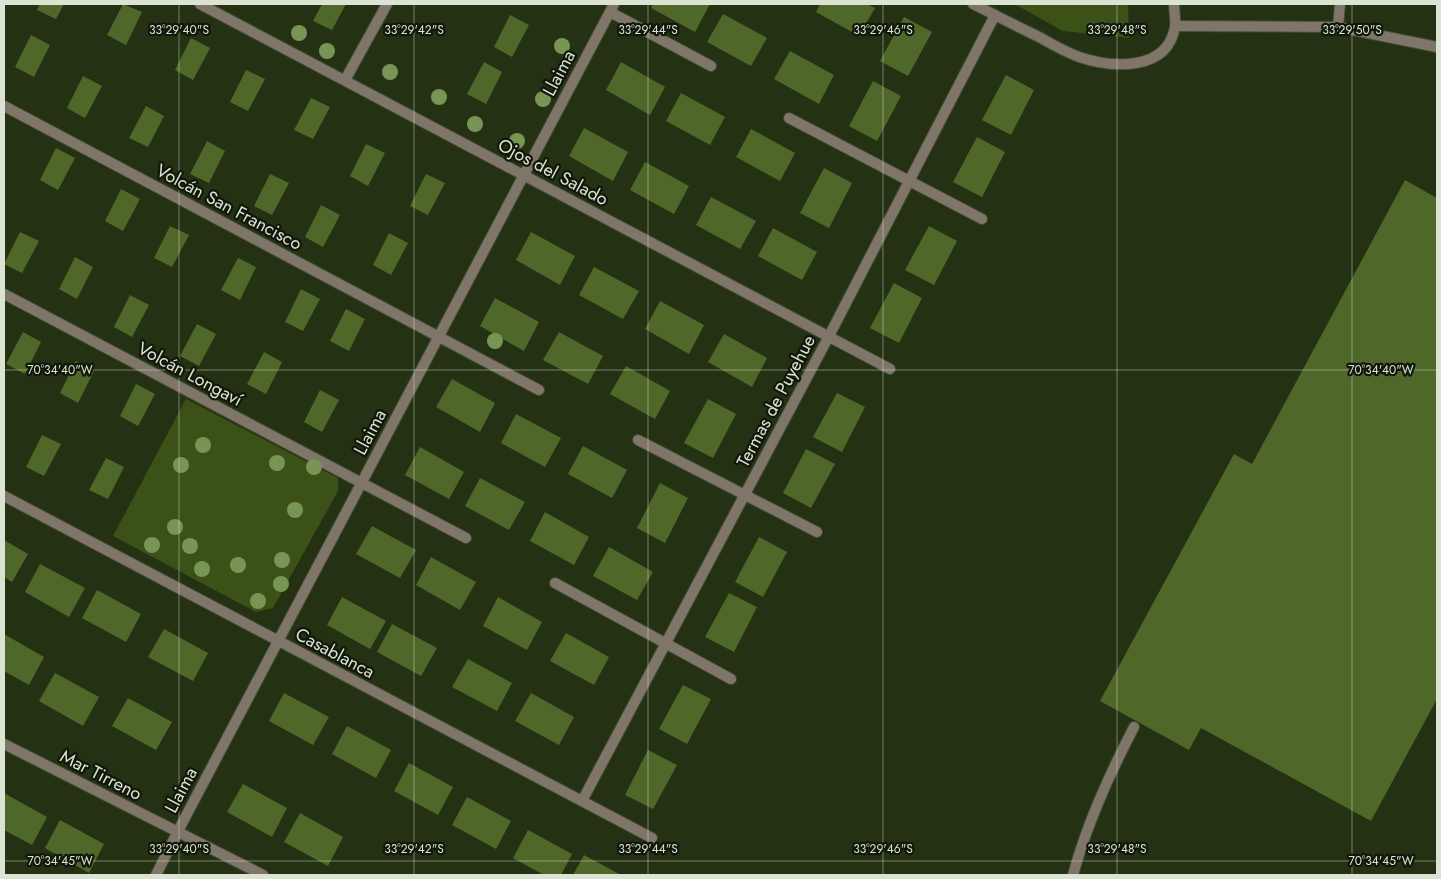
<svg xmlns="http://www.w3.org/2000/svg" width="1441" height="879" font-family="Jost,sans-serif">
<rect width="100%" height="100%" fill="#243113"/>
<g fill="#3b5118">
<polygon points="1014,4 1128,4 1129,38 1063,31"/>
<polygon points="186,399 338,478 338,491 273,608 256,612 113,536"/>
</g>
<g fill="#4f682a">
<polygon points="40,4 64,4 56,19 37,10"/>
<polygon points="123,4 142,12 126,45 107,35"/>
<polygon points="322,4 346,4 332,30 313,21"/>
<polygon points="653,4 710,4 695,32 651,8"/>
<polygon points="820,4 867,4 875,8 859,36 816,12"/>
<polygon points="723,14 767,38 751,66 707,42"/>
<polygon points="510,15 529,25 512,57 494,47"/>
<polygon points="904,17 932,32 908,76 880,61"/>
<polygon points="31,35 50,45 34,77 15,67"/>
<polygon points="191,38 210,48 193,80 175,70"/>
<polygon points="790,51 834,75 819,104 774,79"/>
<polygon points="484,62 502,72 486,104 467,94"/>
<polygon points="621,62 665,87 650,115 606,90"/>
<polygon points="246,70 265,79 248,111 230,102"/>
<polygon points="1006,75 1034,90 1011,135 982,120"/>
<polygon points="83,76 102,86 85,118 67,108"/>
<polygon points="873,81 901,96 877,141 849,126"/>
<polygon points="681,93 725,117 710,145 666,121"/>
<polygon points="311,98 330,107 313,139 294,130"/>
<polygon points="146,106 164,116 148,147 129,138"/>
<polygon points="584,128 628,152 613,181 569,156"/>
<polygon points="751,129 795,153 780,181 736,157"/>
<polygon points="977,137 1005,152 982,197 953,182"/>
<polygon points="207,141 225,151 209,183 190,174"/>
<polygon points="366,144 385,153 368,186 350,176"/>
<polygon points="56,148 75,158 58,190 40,180"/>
<polygon points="645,162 689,186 674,214 630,190"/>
<polygon points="824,168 852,183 829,228 800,213"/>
<polygon points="270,174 289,183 272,215 254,206"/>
<polygon points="426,174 445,183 428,215 410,206"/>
<polygon points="1405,180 1437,198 1437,699 1371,821 1201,728 1189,750 1100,701 1234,454 1252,464"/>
<polygon points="121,189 140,199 123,231 105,221"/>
<polygon points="711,197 756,221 740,249 696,225"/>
<polygon points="321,205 340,215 323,247 305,237"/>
<polygon points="170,226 189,235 172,267 154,258"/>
<polygon points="929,226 957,241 934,285 905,270"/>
<polygon points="773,228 817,252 802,280 758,256"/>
<polygon points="20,232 39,241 22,273 4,264"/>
<polygon points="531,232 575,256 560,285 516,260"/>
<polygon points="389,233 408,243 391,275 373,265"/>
<polygon points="75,257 93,267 77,299 59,289"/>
<polygon points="238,258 256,267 240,300 221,290"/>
<polygon points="594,267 639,291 623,319 579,295"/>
<polygon points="894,283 922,298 899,343 870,328"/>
<polygon points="301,289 320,299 303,331 285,322"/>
<polygon points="130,295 149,305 132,337 114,327"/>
<polygon points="495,298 539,322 524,351 480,326"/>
<polygon points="660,301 704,325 689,354 645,329"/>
<polygon points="346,309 365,319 349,351 330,341"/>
<polygon points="197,324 216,334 199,366 180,356"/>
<polygon points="23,332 41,342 25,374 6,364"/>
<polygon points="559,332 603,356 588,384 543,360"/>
<polygon points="724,334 767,358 752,387 708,362"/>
<polygon points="264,352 282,362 266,394 247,384"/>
<polygon points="76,361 94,371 78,403 60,393"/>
<polygon points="626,366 670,391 655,419 610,394"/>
<polygon points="452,379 495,403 480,432 436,407"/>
<polygon points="136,384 155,394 138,426 120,416"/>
<polygon points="320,390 339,400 322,432 304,422"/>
<polygon points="837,393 865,407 842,452 813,437"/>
<polygon points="708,399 736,414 713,458 684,443"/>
<polygon points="516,414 561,438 545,467 501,443"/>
<polygon points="42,435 61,444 44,476 26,467"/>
<polygon points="583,446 627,470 612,498 568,474"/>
<polygon points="420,447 464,472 449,499 405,475"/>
<polygon points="806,449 835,464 811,508 783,493"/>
<polygon points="106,458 124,467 108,499 89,490"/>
<polygon points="480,478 525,502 509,530 465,506"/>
<polygon points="660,483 688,498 665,543 637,528"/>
<polygon points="545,512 589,537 574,565 530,541"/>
<polygon points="372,526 416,550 400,578 356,554"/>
<polygon points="759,537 787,552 763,597 735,582"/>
<polygon points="4,540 28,554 12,582 4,577"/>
<polygon points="609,547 653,572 637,600 593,576"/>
<polygon points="431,557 476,582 460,610 416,585"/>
<polygon points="40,564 85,588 69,617 25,592"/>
<polygon points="97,590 141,614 126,642 82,618"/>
<polygon points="729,593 757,607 734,652 705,637"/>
<polygon points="342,597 386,621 370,649 327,625"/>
<polygon points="498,597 542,622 527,650 483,626"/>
<polygon points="392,624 437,648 421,676 377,652"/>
<polygon points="164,629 208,653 193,681 148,657"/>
<polygon points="566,633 609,657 594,685 550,661"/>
<polygon points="4,634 44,657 29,685 4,671"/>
<polygon points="468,659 512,683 497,711 452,687"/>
<polygon points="55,673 99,697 83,726 39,701"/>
<polygon points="683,685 711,699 687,744 659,729"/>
<polygon points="284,693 329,717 313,745 269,721"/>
<polygon points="531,693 574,717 559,745 515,721"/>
<polygon points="128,698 172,722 156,750 112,726"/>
<polygon points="347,726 391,750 376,778 332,754"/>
<polygon points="648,750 677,765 653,809 625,795"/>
<polygon points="409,763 453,787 438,815 394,791"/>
<polygon points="243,784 287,808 272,837 227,812"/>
<polygon points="4,793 47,817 32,845 4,830"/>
<polygon points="467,797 511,821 496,849 452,825"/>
<polygon points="300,813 343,837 328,866 284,842"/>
<polygon points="60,820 104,844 89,873 45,848"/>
<polygon points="528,830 572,854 561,875 544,875 513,858"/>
<polygon points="584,855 621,875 573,875"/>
</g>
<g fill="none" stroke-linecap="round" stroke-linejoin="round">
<defs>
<path id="service" d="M1073,875C1087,823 1109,775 1134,727"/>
<g id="minor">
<polyline points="200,4 890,369"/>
<path d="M973,4C995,15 1018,27 1041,38C1053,45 1066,52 1079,57C1112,68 1167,72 1175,27C1176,20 1174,11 1174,4"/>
<polyline points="610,12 711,66"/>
<polyline points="1175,26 1338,27 1437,47"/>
<polyline points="1338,27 1340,4"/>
<polyline points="345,80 387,4"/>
<polyline points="4,106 539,390"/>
<polyline points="789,118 982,219"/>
<polyline points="4,294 466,538"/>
<polyline points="638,440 817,532"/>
<polyline points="4,496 652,838"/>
<polyline points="555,583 731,679"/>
<polyline points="4,744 263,875"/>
<polyline points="582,801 829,336 995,15"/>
<polyline points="156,875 178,831 614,4"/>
</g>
</defs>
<use href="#service" stroke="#414e32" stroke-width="12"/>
<use href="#minor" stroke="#414e32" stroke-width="12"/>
<use href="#service" stroke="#807569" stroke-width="10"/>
<use href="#minor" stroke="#807569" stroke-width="10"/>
</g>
<g fill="#799556">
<circle cx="299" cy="33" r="8"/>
<circle cx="562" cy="46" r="8"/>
<circle cx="327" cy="51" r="8"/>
<circle cx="390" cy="72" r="8"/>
<circle cx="439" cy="97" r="8"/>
<circle cx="543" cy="99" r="8"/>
<circle cx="475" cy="124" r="8"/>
<circle cx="517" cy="141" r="8"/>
<circle cx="495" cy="341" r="8"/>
<circle cx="203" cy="445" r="8"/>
<circle cx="277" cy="463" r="8"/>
<circle cx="181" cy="465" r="8"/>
<circle cx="314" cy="467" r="8"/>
<circle cx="295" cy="510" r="8"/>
<circle cx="175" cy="527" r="8"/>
<circle cx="152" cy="545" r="8"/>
<circle cx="190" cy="546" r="8"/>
<circle cx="282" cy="560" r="8"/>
<circle cx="238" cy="565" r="8"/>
<circle cx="202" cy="569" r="8"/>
<circle cx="281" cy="584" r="8"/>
<circle cx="258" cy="601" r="8"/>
</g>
<path fill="none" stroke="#dbe4d2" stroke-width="1" stroke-opacity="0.45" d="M179,4V875M414,4V875M648,4V875M883,4V875M1117,4V875M1352,4V875M4,370H1437M4,861H1437"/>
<g text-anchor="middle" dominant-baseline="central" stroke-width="4.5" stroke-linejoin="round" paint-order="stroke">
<g font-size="18" fill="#dbe4d2" stroke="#11170a">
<text transform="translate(559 73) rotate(-62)">Llaima</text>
<text transform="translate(553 172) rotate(28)">Ojos del Salado</text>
<text transform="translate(229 207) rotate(28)">Volcán San Francisco</text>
<text transform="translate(190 374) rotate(28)">Volcán Longaví</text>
<text transform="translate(776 401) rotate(-62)">Termas de Puyehue</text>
<text transform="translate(370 432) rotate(-62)">Llaima</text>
<text transform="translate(335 653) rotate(28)">Casablanca</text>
<text transform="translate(101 775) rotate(27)">Mar Tirreno</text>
<text transform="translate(181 790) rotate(-62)">Llaima</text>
</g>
</g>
<g font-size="12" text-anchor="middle" fill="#dbe4d2" stroke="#11170a" stroke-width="4.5" stroke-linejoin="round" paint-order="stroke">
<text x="179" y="34">33°29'40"S</text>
<text x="414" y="34">33°29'42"S</text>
<text x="648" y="34">33°29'44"S</text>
<text x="883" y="34">33°29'46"S</text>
<text x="1117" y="34">33°29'48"S</text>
<text x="1352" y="34">33°29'50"S</text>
<text x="1381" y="374">70°34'40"W</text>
<text x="60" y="374">70°34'40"W</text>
<text x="179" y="853">33°29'40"S</text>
<text x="414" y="853">33°29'42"S</text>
<text x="648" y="853">33°29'44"S</text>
<text x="883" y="853">33°29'46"S</text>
<text x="1117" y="853">33°29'48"S</text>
<text x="1381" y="865">70°34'45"W</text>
<text x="60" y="865">70°34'45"W</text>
</g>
<rect width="1441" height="879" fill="none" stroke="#dbe4d2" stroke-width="10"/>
</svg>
